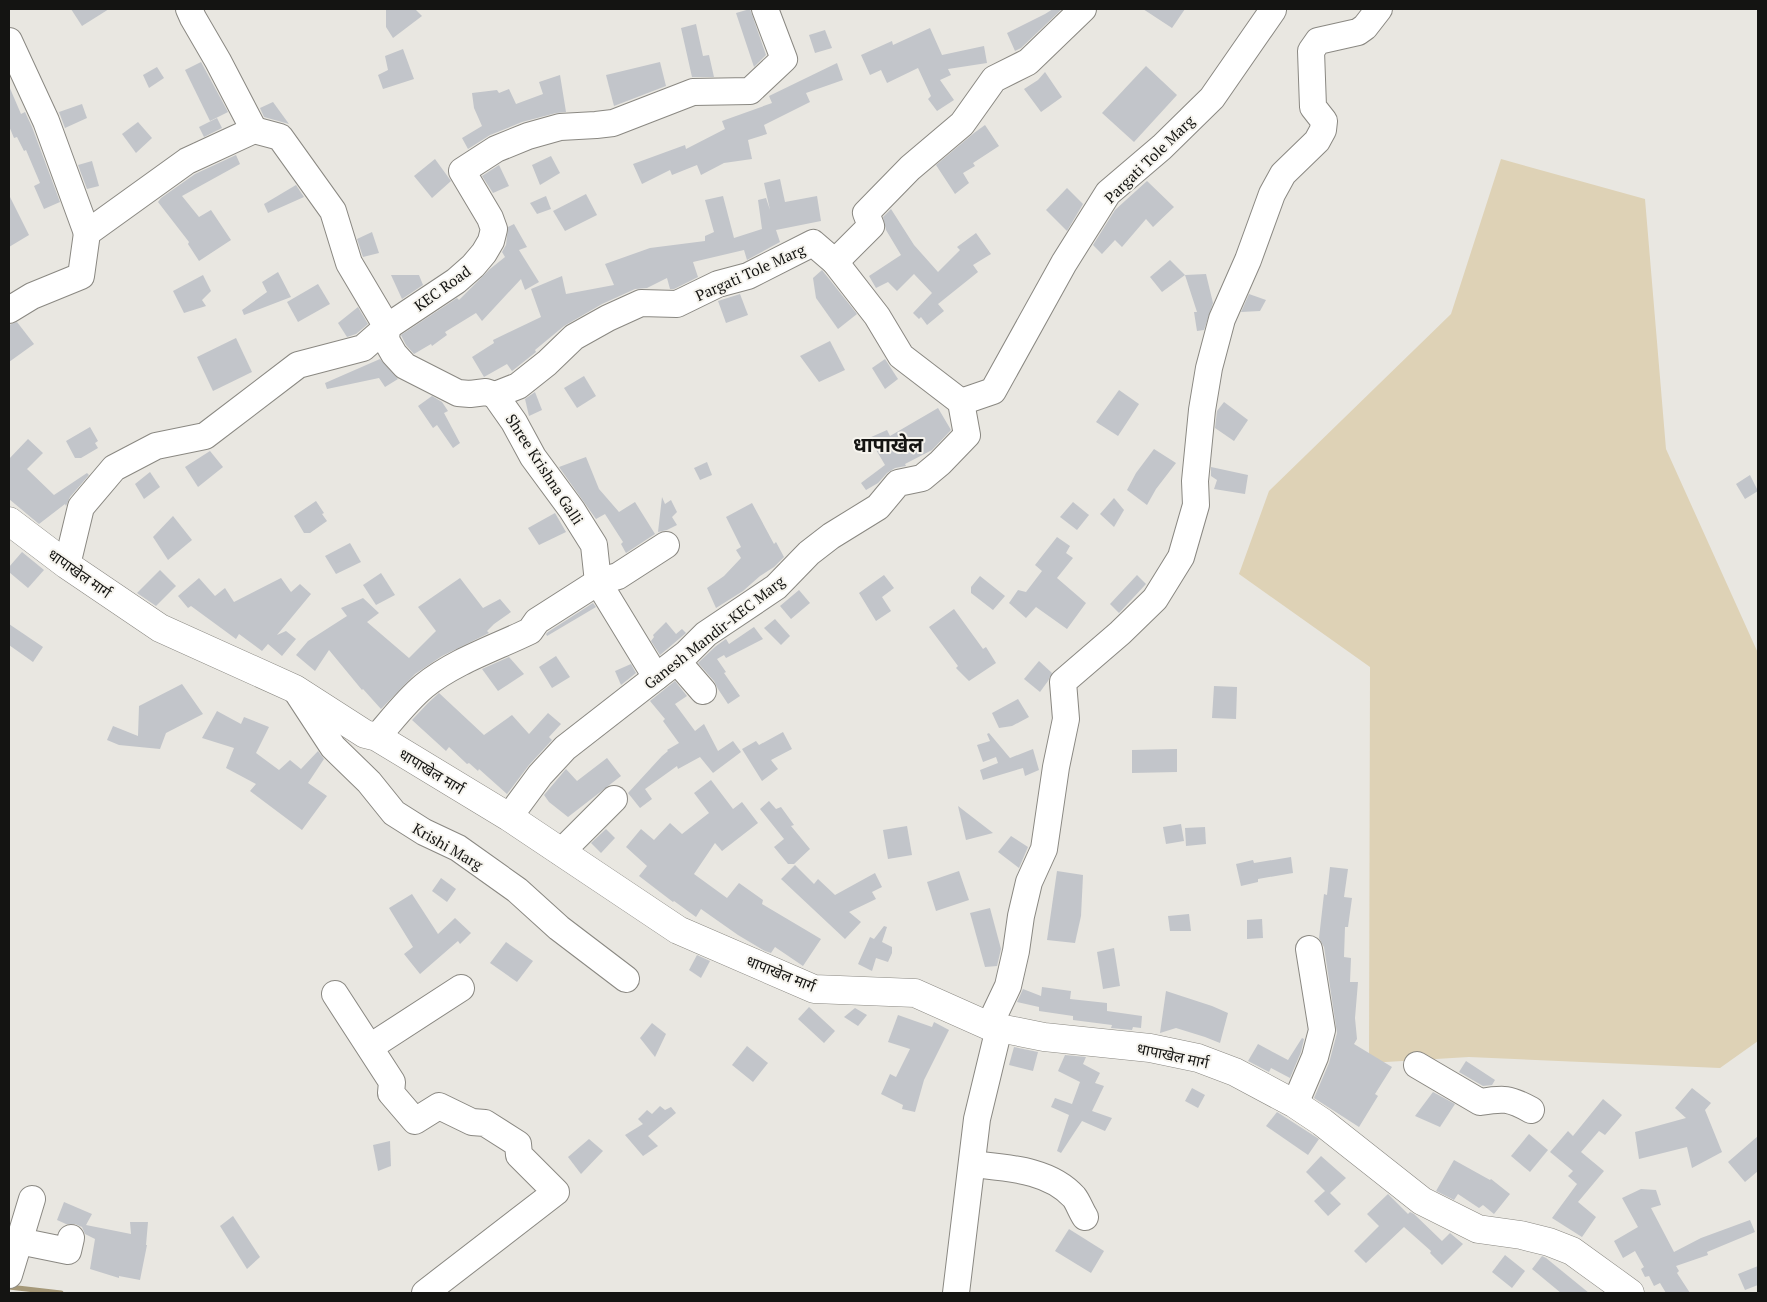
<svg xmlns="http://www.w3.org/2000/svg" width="1767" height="1302" font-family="'PT Serif','Noto Sans Devanagari',serif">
<rect width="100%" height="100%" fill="#e9e7e1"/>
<polygon fill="#ded2b6" points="1501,159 1645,199 1666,449 1758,653 1758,1041 1720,1068 1469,1057 1369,1063 1370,667 1239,574 1269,491 1451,314"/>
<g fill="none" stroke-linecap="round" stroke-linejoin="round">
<polyline stroke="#a59878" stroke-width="5" points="9,1287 61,1293"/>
</g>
<g fill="#c2c5ca">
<polygon points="71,9 109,9 82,26"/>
<polygon points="386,9 415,9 422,16 393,38 386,27"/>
<polygon points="750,9 766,55 754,67 736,13"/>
<polygon points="1053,9 1062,9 1021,48 1015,51 1007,33 1045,14"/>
<polygon points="1143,9 1185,9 1172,28"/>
<polygon points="696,24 703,56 709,55 714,77 692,77 681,28"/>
<polygon points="930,28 942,55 984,46 987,63 948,69 951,75 940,80 954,100 937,111 928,99 931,96 918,68 887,83 881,70 870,75 861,55 892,41 893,45"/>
<polygon points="825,30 832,48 815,53 809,35"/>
<polygon points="403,49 414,79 383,89 378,75 388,70 385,56"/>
<polygon points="201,62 228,112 210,121 185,70"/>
<polygon points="660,62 666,86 614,106 606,75"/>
<polygon points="837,63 843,80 806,93 810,102 764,125 767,134 748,140 752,159 724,163 701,175 697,165 672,175 670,170 642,184 633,164 685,145 686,149 725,129 722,121 772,103 769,96"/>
<polygon points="1146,66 1177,95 1134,142 1102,113"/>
<polygon points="157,67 164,78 149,88 143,75"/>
<polygon points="1045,72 1062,97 1041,112 1024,89 1038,80"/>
<polygon points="560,75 566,112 556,113 522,122 490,135 468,149 462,138 482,126 474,108 472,93 497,90 499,93 509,89 516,104 543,94 539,82"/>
<polygon points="9,86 21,114 25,112 32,127 60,202 44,209 34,186 40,183 26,150 24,151 17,137 14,138 9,126"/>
<polygon points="273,102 289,124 264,117 260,108"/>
<polygon points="82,104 87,118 65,128 59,112"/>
<polygon points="217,118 222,128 204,137 199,127"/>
<polygon points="138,122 152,138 136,153 122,134"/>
<polygon points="985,125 999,146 973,163 975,166 963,173 969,183 955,194 936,165 974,133"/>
<polygon points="236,155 240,164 182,196 199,217 211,210 231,240 199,261 188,244 189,242 158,202 161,198 195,174"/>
<polygon points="551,156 560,173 540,185 532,165"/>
<polygon points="435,159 451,181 432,198 414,176"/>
<polygon points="92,161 99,186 87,189 78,165"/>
<polygon points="499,165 509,186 493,193 482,176"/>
<polygon points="780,179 785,202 817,196 821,221 776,230 780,242 747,260 744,250 693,262 698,277 674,289 670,289 667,278 647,288 635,289 602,304 564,326 535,350 536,352 512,371 507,364 484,377 472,357 494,343 493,340 541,317 531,289 562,276 566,294 614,285 605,264 650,248 705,241 705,236 714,232 705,200 723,196 734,238 762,229 758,200 766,198 770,210 764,183"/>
<polygon points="1147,181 1174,207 1153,227 1146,219 1122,247 1115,240 1102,254 1093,245 1115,210"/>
<polygon points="296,185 304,197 268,213 264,204"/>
<polygon points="1067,188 1083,204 1067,231 1046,210"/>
<polygon points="586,194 597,215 565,231 553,211"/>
<polygon points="9,195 29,235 9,247"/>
<polygon points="546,196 551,209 537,214 530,203"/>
<polygon points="891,209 914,245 938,272 960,250 957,247 976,233 991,254 973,265 978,272 938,304 944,311 927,325 921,317 919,319 913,313 932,293 914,274 897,291 888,282 876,288 869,276 901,255 886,230 883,217"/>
<polygon points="514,224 527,247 519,250 539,282 525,290 521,279 482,321 476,313 445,332 447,335 432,346 431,344 414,354 406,345 401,335 457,298 459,300 490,269 505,257 502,252 506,245 508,227"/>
<polygon points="372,232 379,253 363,257 357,239"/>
<polygon points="1170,260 1185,275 1162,292 1150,277"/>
<polygon points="822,270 857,314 838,329 816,298 813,278"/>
<polygon points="278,272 291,297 244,315 242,310 267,292 262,282"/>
<polygon points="1206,274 1213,303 1204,330 1197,331 1194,312 1197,312 1185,275"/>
<polygon points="203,275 211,291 202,300 206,306 184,313 173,291"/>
<polygon points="391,275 419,275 423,285 402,299"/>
<polygon points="318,284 330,304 298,322 287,302"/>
<polygon points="740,294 748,315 726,323 718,301"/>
<polygon points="1249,294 1266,300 1260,311 1241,312"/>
<polygon points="358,307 368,324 356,334 347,337 338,323"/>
<polygon points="17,322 34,344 9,362 9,325"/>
<polygon points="236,338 252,372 213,391 197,357"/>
<polygon points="830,341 845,370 819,382 800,356"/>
<polygon points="380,359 398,379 385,387 379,378 327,389 325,383"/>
<polygon points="885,359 898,379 885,389 872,368"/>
<polygon points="584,376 596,396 577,408 564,388"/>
<polygon points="1119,390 1139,404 1118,436 1096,422"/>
<polygon points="535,392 542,410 529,416 525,399"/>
<polygon points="432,396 442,402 448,411 444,413 460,443 453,448 437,425 433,428 418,406"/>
<polygon points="1224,402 1248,420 1234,441 1215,428 1217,411"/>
<polygon points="938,408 951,430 932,450 905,464 906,466 895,468 887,473 878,483 866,490 861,483 885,465 869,438 887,430 890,436"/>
<polygon points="90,427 98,441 95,443 98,448 81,458 75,458 66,441"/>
<polygon points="28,439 43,453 27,469 54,495 87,473 89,475 70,497 66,506 65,504 39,524 9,499 9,459"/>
<polygon points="1154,449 1176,463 1156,489 1147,505 1127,490 1136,473"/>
<polygon points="210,451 223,467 198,487 185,467"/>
<polygon points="586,457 599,489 619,512 635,502 655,534 626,553 621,544 623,542 605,514 596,519 559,467"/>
<polygon points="707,462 712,475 700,480 694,468"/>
<polygon points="1211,467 1248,475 1245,494 1214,489 1217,480 1211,476"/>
<polygon points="150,472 160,487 144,499 135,484"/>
<polygon points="1750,475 1758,491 1745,499 1736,484"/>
<polygon points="662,497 665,504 671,500 677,512 672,517 677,525 667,530 658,532"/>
<polygon points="1114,498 1124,510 1114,527 1100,514"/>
<polygon points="316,501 324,513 322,514 327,521 310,533 304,533 294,516"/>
<polygon points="1073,502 1089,515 1077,530 1060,517"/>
<polygon points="752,503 774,544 776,542 784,557 774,567 760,576 743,591 716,608 707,588 724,576 741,558 736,550 741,547 726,517"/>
<polygon points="555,513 566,532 539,545 528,528"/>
<polygon points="173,516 192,540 168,560 153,537"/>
<polygon points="1057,537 1070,546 1066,553 1073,558 1057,578 1086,603 1067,629 1036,607 1026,618 1009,603 1018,590 1026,592 1042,571 1035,565"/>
<polygon points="350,543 361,562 336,574 325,556"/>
<polygon points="22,552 44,570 28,588 9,572 9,567"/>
<polygon points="160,570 176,586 156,606 137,593"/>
<polygon points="381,573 395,595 376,605 363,585"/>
<polygon points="884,575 894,588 882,597 891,611 876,621 859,593"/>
<polygon points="1137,575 1146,584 1119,613 1110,604"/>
<polygon points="980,576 1005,596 993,610 971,593 971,587"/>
<polygon points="199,578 215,596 225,588 234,602 281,578 291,592 300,584 311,594 277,635 286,631 296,639 282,656 268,644 262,651 239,634 236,639 191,606 188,608 178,596"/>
<polygon points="460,578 483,608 500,599 511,612 494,624 487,631 489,633 442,656 415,674 381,709 363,689 362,690 329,650 315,671 296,655 308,641 347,616 341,608 363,598 379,613 367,622 409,658 436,631 418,607"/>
<polygon points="799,590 810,603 791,619 780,606"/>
<polygon points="593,603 596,607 547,636 546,634 548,632"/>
<polygon points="954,609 983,649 986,647 996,663 969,681 956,668 958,666 929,627"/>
<polygon points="775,619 790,636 781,645 764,628"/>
<polygon points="666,622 676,634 682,629 686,633 660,655 651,641 654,637 653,635"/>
<polygon points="9,624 43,647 33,662 9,645"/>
<polygon points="754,627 763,639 726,658 724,655 717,659 726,672 724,673 740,696 728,704 718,689 714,681 698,663 716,646 726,639 729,644"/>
<polygon points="556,656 570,677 552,688 539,667"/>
<polygon points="509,657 524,674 498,691 482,669"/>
<polygon points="1039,661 1052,673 1048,681 1040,692 1024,679"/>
<polygon points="631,664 636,673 621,685 615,671"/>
<polygon points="675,681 687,696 675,704 695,731 704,724 718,751 733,741 741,752 713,773 700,757 678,769 677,766 645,789 652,799 640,808 628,793 662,756 668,751 667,750 679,743 663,721 665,719 650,701"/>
<polygon points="182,684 203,714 166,733 160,749 119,745 107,740 113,726 138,736 139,706"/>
<polygon points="1214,686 1237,687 1236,719 1212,718"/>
<polygon points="439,693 484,735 512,715 529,734 548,713 561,724 549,737 552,740 529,765 507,794 479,769 478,771 469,763 467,764 449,747 446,751 412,720 428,703"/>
<polygon points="1018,699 1029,717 1012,726 999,728 992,713"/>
<polygon points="217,711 241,724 244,717 269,727 256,753 279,770 290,760 301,769 318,751 324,759 308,783 327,796 302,830 250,791 256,784 226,768 234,748 202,738"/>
<polygon points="783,732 792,749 771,760 778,769 762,781 742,749 756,741 759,745"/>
<polygon points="989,733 1010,758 1033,749 1039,770 1025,776 1023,768 983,780 980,770 998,763 996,757 983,762 977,745 990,741 987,734"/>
<polygon points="1177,749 1177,772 1132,773 1132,750"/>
<polygon points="607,758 621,776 568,817 549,802 544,795 566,769 577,781"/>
<polygon points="711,780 733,809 742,802 758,823 722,851 715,843 694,874 727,898 739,883 763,900 762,904 821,939 803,966 775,947 771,953 765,951 738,935 701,909 696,917 674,901 673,902 639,876 647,866 626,847 641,829 654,840 670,823 682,834 709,813 694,793"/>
<polygon points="769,801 776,809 781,807 794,825 791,826 810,849 794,864 788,864 774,847 784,839 760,809"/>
<polygon points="958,806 993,833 966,840"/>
<polygon points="1181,824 1184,841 1166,844 1163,827"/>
<polygon points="907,826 912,855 888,859 883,830"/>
<polygon points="1205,827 1206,844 1186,846 1185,828"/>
<polygon points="606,829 615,838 601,853 591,843"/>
<polygon points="1011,836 1028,847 1019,868 998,852"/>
<polygon points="1291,857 1293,873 1258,879 1258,882 1241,886 1236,864 1253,860 1254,863"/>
<polygon points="795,865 814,884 818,879 835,895 875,873 882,887 872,892 876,899 849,912 861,922 845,939 781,879"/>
<polygon points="1330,867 1348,869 1344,897 1352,898 1348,927 1345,927 1344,957 1351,958 1350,982 1358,982 1355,1018 1357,1039 1354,1044 1392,1067 1375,1094 1378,1096 1359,1127 1314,1098 1329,1063 1337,1033 1324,947 1319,938 1324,894 1327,895"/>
<polygon points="959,871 969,900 936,911 927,882"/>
<polygon points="1057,871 1083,875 1081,916 1075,943 1047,940"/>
<polygon points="441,878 456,889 447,902 432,891"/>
<polygon points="412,894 438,934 455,918 471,933 460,944 458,941 420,974 404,954 413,947 389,908"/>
<polygon points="990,908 1001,949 997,966 985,967 970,913"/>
<polygon points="1189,914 1191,931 1170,931 1168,916"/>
<polygon points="1262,919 1263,938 1247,939 1247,920"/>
<polygon points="884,926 887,927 882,942 892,947 892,953 888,962 876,958 872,971 858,964 870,937 874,939"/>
<polygon points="506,942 533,961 517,982 490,963"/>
<polygon points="1114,948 1120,986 1103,989 1097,952"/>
<polygon points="697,955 710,961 701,978 689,970"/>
<polygon points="1042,987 1071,991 1070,999 1107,1003 1107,1011 1142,1016 1141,1028 1133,1027 1132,1030 1111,1028 1112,1025 1073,1020 1073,1016 1039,1011 1039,1007 1017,1002 1023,989 1041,996"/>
<polygon points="1166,991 1212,1006 1228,1013 1220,1043 1205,1037 1176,1028 1160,1033"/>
<polygon points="809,1007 835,1031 824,1043 798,1019"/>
<polygon points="855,1008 867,1015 858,1026 844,1017"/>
<polygon points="898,1015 932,1027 934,1022 949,1030 924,1080 915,1112 902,1109 903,1105 881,1094 890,1074 896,1077 910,1049 888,1042"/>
<polygon points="652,1023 666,1034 655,1057 640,1038"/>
<polygon points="1302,1038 1304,1039 1301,1052 1290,1078 1271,1068 1269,1072 1248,1061 1258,1044 1288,1060"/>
<polygon points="747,1046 768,1063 753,1082 732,1065"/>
<polygon points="1014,1047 1038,1052 1033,1071 1009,1065"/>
<polygon points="1065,1055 1086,1057 1083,1064 1100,1073 1095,1083 1104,1086 1092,1111 1112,1118 1105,1131 1082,1121 1061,1153 1057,1151 1069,1115 1051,1107 1055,1098 1072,1104 1080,1082 1058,1071"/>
<polygon points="1466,1061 1495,1080 1492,1085 1483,1086 1459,1072"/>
<polygon points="1192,1088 1205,1095 1198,1108 1185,1101"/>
<polygon points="1692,1088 1711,1103 1705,1110 1722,1152 1692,1168 1687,1147 1639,1159 1635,1132 1686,1118 1675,1108"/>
<polygon points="1433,1092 1455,1104 1440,1127 1415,1116"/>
<polygon points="1603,1099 1622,1115 1605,1135 1599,1131 1581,1152 1604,1171 1578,1202 1596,1217 1582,1237 1552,1218 1577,1184 1568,1176 1573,1171 1550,1152 1568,1131 1573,1136"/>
<polygon points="660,1106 665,1110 671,1107 676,1113 648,1136 658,1146 643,1156 625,1135 643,1124 638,1119 647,1110 652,1114"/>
<polygon points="1277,1112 1319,1139 1308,1155 1266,1126"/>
<polygon points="1529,1134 1548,1150 1530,1172 1511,1156"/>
<polygon points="1758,1136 1758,1171 1745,1182 1728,1162"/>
<polygon points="589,1139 603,1151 581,1174 568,1157"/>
<polygon points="390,1141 391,1166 378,1171 373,1145"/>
<polygon points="1321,1156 1346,1178 1330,1193 1341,1204 1328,1216 1314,1201 1325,1191 1306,1172"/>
<polygon points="1454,1160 1490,1180 1491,1179 1510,1194 1494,1214 1483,1205 1479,1208 1458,1194 1454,1200 1436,1191"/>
<polygon points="1641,1189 1656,1190 1661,1205 1651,1208 1674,1252 1701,1238 1750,1220 1755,1232 1707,1252 1708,1255 1676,1266 1679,1271 1677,1273 1690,1293 1666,1293 1660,1283 1654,1286 1649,1276 1645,1277 1641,1269 1644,1267 1635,1251 1623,1258 1614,1241 1638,1227 1622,1198"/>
<polygon points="1388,1194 1408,1214 1410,1212 1414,1214 1442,1241 1450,1233 1463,1244 1442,1265 1430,1253 1431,1251 1404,1227 1366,1263 1354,1251 1379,1226 1367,1214"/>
<polygon points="64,1202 92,1214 86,1225 131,1234 130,1222 148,1222 146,1245 147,1245 140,1280 119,1276 119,1278 90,1269 95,1239 85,1234 82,1227 75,1224 66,1224 57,1220"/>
<polygon points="233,1216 260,1257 247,1269 220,1226"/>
<polygon points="1069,1229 1104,1251 1091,1273 1055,1251"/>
<polygon points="1505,1255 1525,1271 1512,1288 1492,1272"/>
<polygon points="1542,1256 1546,1258 1589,1293 1561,1293 1532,1269"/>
<polygon points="1758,1266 1758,1285 1745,1290 1738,1274"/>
</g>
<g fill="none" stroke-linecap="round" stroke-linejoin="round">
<defs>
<g id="minor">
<polyline points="189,9 193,18 218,61 254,130"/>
<polyline points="9,41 46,121 87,233"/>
<polyline points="254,130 280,137 333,211 349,263 387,327 386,340 394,354 405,366 458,393 470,394 486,392 495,395 518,386 547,363 574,337 608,318 641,303 677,304 718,284 748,276 813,243 835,262 871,226 866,213 910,168 962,124 994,79 1028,62 1083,9"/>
<polyline points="9,310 32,296 81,276 87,233 187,161 254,130"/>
<polyline points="495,395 514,422 533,457 572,510 594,545 598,582 656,677"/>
<polyline points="961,402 993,391 1064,263 1108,193 1162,147 1212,98 1273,10 1271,9"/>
<polyline points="67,565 81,507 114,468 156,446 205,436 298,365 363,348 387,327 456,281 473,266 484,253 491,241 494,229 490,218 462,171 496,149 528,136 560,127 596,125 613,123 693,92 750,91 784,59 765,9"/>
<polyline points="677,661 703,691"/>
<polyline points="295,689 333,747 369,782 394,813 424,832 458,848 517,890 559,928 626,979"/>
<path d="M377,737C392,720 406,701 424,686C455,661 495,648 530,631L537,621L548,614L598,582L618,576L666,545"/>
<polyline points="509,817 540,775 565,748 687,653 706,634 776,587 809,553 831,536 878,507 898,483 922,478 940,463 967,435 961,402 901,356 877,316 835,262"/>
<polyline points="561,852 614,799"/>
<polyline points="335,994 392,1082 391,1093 415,1121 439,1106 472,1122 485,1123 518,1144 519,1155 556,1192 425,1293"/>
<polyline points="989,1026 1008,986 1016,951 1021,916 1029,882 1044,849 1056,767 1066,719 1063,682 1120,633 1155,599 1181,557 1196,505 1195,481 1202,410 1209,368 1222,319 1248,260 1272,194 1283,174 1317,141 1323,130 1324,121 1313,107 1311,51 1318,41 1358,32 1365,27 1379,9"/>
<polyline points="370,1047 461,988"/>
<path d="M1417,1065L1480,1102C1504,1098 1509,1098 1531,1110"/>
<polyline points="1295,1104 1315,1057 1322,1030 1309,949"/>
<path d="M972,1164C1006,1168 1049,1169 1074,1197C1078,1202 1081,1211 1085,1217"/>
<polyline points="19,1241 68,1251 71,1238"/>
<polyline points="9,1275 32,1199"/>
<polyline points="956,1293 977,1119 999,1028"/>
</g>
<polyline id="major" points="9,521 67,565 160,628 295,689 365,734 377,737 509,817 678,930 814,989 915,993 989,1026 1044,1037 1150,1048 1198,1058 1235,1072 1295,1104 1322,1122 1422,1201 1478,1229 1521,1235 1549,1242 1572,1251 1630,1293"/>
</defs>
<use href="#minor" stroke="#8a8882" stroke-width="28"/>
<use href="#major" stroke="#8a8882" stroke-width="29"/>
<use href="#minor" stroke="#fff" stroke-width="26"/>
<use href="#major" stroke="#fff" stroke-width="28"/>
</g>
<g text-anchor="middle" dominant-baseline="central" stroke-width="4" stroke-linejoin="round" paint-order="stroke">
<g font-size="15" fill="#141412" stroke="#f6f4ee">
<text transform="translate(1149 159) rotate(-44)">Pargati Tole Marg</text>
<text transform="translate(750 272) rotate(-24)">Pargati Tole Marg</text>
<text transform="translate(442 288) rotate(-36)">KEC Road</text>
<text transform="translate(545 469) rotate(57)">Shree Krishna Galli</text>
<text transform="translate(80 573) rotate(35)">धापाखेल मार्ग</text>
<text transform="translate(714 632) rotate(-38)">Ganesh Mandir-KEC Marg</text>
<text transform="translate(432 771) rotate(31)">धापाखेल मार्ग</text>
<text transform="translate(448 846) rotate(30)">Krishi Marg</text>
<text transform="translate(781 973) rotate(22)">धापाखेल मार्ग</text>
<text transform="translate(1173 1055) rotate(12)">धापाखेल मार्ग</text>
</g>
<g font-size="20" font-weight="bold" fill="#141412" stroke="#f6f4ee">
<text x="888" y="444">धापाखेल</text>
</g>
</g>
<rect width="1767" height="1302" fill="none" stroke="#141412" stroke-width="20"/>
</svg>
